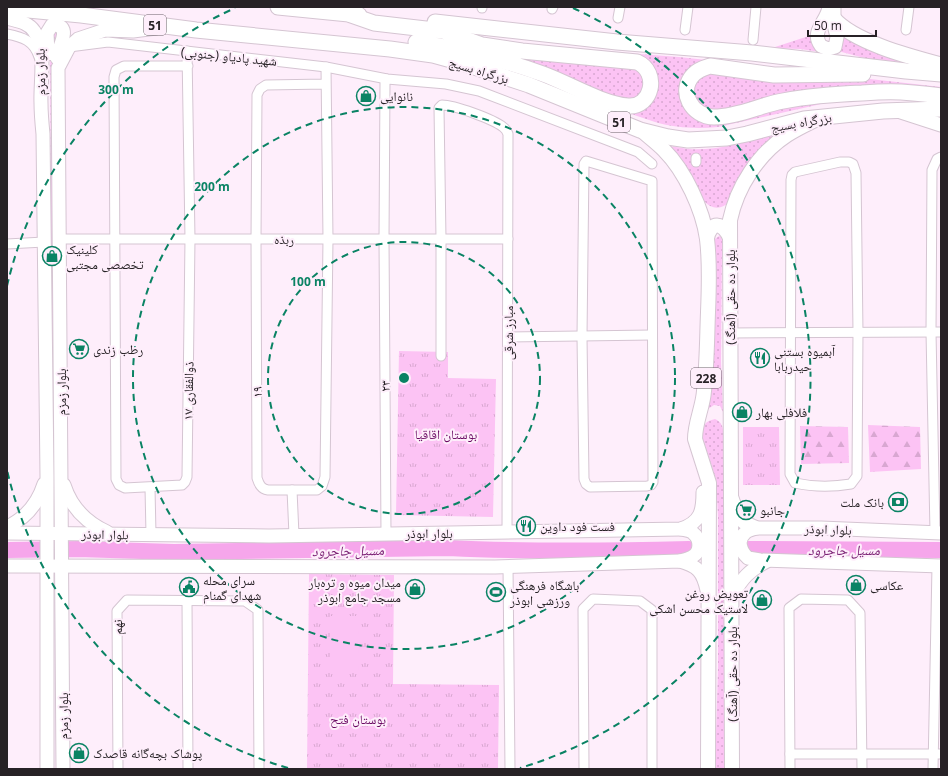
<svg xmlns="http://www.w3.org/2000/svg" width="948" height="776" font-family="'Open Sans','Noto Naskh Arabic',sans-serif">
<defs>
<pattern id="grass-dots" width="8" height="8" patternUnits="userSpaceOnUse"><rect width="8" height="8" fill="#fcc3f4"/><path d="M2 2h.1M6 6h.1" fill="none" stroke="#d8a7d1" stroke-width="1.8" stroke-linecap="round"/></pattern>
<pattern id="forest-firs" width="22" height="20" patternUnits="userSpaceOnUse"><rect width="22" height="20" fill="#fcc3f4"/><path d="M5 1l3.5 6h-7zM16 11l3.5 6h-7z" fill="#d8a7d1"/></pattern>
<pattern id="park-tufts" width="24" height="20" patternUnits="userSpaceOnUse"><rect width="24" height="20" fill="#fcc3f4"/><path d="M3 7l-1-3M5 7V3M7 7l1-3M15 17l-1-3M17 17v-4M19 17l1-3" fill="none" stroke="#d8a7d1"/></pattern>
</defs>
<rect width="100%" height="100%" fill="#feeefb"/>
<g fill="url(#grass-dots)">
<polygon points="59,29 53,66 55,248 51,249 50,31"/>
<polygon points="838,29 941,69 883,63 838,51 843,41"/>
<polygon points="815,34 827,53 800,49 772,48"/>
<path d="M471,38L612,52L679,57L807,71L699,65L684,105L690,115L696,119L799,103L875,98L839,100L718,127C698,129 675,128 655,122C642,118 629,113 617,108L653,99C661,81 659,74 647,59Z"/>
<polygon points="496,54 637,67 646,80 642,96 627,102"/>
<path d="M713,73L852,77L941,87V92L913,88L716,113L702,109C699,105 695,99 694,95C692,83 703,74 713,73Z"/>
<path d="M781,133L730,201C722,210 712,210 704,201L664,145C672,146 680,148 688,149C720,151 751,141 781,133Z"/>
<polygon points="719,236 721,237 722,240 721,362 723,412 720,406 714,405 705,411 714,318 715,239"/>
<polygon points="50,252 55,252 56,512 51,512"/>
<path d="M715,419C722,422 723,427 724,435V769H715L718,668V517L716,479L702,436C702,426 705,421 715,419Z"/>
</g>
<g fill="url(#forest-firs)">
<polygon points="868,425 920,427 921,469 870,472"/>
<polygon points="800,426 848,427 849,463 801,464"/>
</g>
<g fill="url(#park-tufts)">
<polygon points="399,351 448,352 448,378 496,379 493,517 396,515"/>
<polygon points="743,427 779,427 780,485 743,485"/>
<polygon points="309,574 394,575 393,684 499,685 498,769 307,769"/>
</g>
<polygon fill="#fcc3f4" points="330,616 359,616 358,671 330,671"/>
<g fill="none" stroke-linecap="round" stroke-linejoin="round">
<g stroke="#f6a6eb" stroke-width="16">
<polyline points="746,549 941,550"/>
<path d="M7,550L78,549L174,552L449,548C529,552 609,551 689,549"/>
</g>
<defs>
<g id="minor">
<polyline points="482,8 482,7"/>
<polyline points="552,9 553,7"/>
<polyline points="618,18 620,7"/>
<polyline points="685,30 688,7"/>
<polyline points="906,30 909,7"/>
<path d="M7,34C23,37 34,41 39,57"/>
<polyline points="753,40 756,7"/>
<polyline points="69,47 108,42 326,67 387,79 446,84 479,91 638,152 652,164"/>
<polyline points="187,51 190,239 187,477 185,482 182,485 125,488 119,485 116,479 114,77 116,70 124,66 188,66"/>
<path d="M326,67L328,239L325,477L322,486L317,490H268C261,489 259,484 257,478L256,239L257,95L260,89L266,85L326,84"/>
<polygon points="586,161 652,181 653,482 651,485 647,486 590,487 586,484 584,479 582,337 584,164"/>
<polyline points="696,162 696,158"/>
<path d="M840,162H849L853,164L856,173L858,332L857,476L851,484C833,487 813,487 795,483L790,474L791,180L792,175L795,172Z"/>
<polyline points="59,239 508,239"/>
<polyline points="7,244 44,242"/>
<polyline points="730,333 941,332"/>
<polyline points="508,337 652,335"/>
<path d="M441,356V239L439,108L442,105C454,105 493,119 503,127C506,129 507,131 508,134L507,533"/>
<polyline points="150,488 151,534"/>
<polyline points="292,490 294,535"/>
<polyline points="935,533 931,332 932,170 937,159 941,157"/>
<polyline points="386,534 384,239 385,83 387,79"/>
<polyline points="508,566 510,769"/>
<polyline points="187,600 188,769"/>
<polyline points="790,754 941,754"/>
<polyline points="118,769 117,611 127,600 245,601 258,610 259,769"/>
<polyline points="584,769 583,609 593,599 640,601 652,610 652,769"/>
<polyline points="790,769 789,608 801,599 848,600 860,613 862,769"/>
<polyline points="933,769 937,566"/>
</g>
<g id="secondary">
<path d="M829,7C827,22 810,31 821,46L828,49L835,47L837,37L834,25V7"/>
<path d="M7,18C17,21 28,22 34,31C47,48 40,82 41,103C41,113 42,124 43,134L47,476V769"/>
<path d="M48,54L47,33L52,25C74,25 58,46 57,58"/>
<polyline points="901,112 941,125"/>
<path d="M64,485C71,507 85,522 107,532"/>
<polyline points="732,498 737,512 743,522 757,528 821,528 941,533"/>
<path d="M7,527C26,518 38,503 44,484"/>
<path d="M757,528C753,529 748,530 745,533C736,540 741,552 748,558L760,560L941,566"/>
<path d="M7,533L269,536L681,529C701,522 703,511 703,492"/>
<path d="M680,561C684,560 689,559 692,557C701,552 701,539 693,533C690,530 685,530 681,529"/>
<path d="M7,566L495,567L680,561C698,566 703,572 707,590"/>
<path d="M732,595C743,578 748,571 767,561"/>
<polyline points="63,769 58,68 69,47 78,39 105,30 133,31 156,28"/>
</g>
<g id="primary">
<path d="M641,130C649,137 657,143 664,150C685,171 703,210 707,239C710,263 709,288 708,312C707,338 707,365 704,391C703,407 695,422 695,439L709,483L708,769"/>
<path d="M707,238C711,220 724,223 730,238"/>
<path d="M732,769L730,220C737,187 758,154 787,135C796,129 807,124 817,119"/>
</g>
<g id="trunk">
<polyline points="278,7 359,15"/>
<polyline points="7,8 81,15 196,30 390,49 433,55 462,63 529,85 640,130 668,137 688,140 727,138 747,134 804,119 883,111 941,109"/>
<path d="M351,15L374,23L443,31L482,45L522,51L637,62C660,72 652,108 628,106C602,104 568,83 543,74C502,59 459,49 416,42"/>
<path d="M833,18C853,42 911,57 941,65"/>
<polyline points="435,22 617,42 752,53 906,71 941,74"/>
<path d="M863,74L774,75L710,66C704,68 699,69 694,74C677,91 692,117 714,117C738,117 760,105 783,101C809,96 835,94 862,93C875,92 888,91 901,92C915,93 928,94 941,96"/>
</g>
</defs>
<use href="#minor" stroke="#d5c5d2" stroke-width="11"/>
<use href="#secondary" stroke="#d5c5d2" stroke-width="15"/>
<use href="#primary" stroke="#d5c5d2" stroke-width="16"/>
<use href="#trunk" stroke="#d5c5d2" stroke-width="17"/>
<use href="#minor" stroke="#fff" stroke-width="9"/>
<use href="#secondary" stroke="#fff" stroke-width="13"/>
<use href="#primary" stroke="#fff" stroke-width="14"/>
<use href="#trunk" stroke="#fff" stroke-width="15"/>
</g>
<g fill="none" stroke="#0a8364" stroke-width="2" stroke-dasharray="7 5">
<circle cx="404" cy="378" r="136"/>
<circle cx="404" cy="378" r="271"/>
<path d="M288 768A407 407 0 0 1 7 470M7 286A407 407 0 0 1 235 8M573 8A407 407 0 0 1 520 768"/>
</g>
<defs>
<symbol id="shop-ring" viewBox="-11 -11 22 22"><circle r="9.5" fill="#feeefb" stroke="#0a8364" stroke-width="1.5"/><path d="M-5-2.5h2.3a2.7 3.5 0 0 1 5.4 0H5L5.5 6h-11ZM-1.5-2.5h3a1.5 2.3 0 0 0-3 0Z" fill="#0a8364"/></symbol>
<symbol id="supermarket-ring" viewBox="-11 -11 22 22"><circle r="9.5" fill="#feeefb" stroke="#0a8364" stroke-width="1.5"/><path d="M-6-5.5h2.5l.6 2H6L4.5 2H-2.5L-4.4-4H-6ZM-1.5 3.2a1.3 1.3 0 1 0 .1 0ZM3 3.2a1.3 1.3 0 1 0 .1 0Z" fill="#0a8364"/></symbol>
<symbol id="restaurant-ring" viewBox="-11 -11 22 22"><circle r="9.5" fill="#feeefb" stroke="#0a8364" stroke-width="1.5"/><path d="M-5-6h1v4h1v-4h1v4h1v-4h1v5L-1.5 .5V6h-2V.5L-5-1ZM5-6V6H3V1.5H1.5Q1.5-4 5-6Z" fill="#0a8364"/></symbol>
<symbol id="bank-ring" viewBox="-11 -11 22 22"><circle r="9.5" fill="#feeefb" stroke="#0a8364" stroke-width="1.5"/><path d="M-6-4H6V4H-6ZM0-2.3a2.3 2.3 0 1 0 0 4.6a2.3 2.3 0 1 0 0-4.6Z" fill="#0a8364"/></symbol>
<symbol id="civic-ring" viewBox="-11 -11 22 22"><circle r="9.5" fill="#feeefb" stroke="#0a8364" stroke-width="1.5"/><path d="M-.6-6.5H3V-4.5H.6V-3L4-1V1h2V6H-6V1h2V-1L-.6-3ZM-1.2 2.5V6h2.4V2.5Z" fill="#0a8364"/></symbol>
<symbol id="stadium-ring" viewBox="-11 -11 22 22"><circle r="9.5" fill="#feeefb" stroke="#0a8364" stroke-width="1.5"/><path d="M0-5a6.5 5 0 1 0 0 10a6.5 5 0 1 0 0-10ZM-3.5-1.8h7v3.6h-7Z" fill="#0a8364"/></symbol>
</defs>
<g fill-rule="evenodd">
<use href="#shop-ring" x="355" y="85" width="22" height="22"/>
<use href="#shop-ring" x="41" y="245" width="22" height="22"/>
<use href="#supermarket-ring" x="68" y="338" width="22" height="22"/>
<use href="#restaurant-ring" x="749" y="347" width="22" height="22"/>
<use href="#shop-ring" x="731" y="401" width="22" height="22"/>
<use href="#bank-ring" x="887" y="491" width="22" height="22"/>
<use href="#supermarket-ring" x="735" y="499" width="22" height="22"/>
<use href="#restaurant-ring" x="515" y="515" width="22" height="22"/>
<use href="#shop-ring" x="845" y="574" width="22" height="22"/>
<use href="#civic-ring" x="178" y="576" width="22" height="22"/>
<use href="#shop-ring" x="404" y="578" width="22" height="22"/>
<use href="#stadium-ring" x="485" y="581" width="22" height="22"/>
<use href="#shop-ring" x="751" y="589" width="22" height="22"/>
<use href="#shop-ring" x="68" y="742" width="22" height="22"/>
</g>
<g text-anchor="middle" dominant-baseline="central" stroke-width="4" stroke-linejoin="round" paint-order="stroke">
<g fill="#feeefb" stroke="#685f66" stroke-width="1">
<rect x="144" y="15" width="22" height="20" rx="3"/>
<rect x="608" y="112" width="22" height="20" rx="3"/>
<rect x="691" y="368" width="30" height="20" rx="3"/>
</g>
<g font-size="12" font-weight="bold" fill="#272226">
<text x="155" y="25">51</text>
<text x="619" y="122">51</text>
<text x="706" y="378">228</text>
</g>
<g font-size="13" fill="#272226" stroke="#feeefb">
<text transform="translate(229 56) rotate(6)">شهید پادیاو (جنوبی)</text>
<text transform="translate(479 70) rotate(17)">بزرگراه بسیج</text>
<text transform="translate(40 72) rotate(-91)">بلوار زمزم</text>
<text transform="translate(801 122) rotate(-10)">بزرگراه بسیج</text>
<text x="284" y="239">ربذه</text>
<text transform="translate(730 297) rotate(-90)">بلوار ده حقی (آهنگ)</text>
<text transform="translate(508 333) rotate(-90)">مبارز شرقی</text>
<text transform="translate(385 386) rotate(-90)">۲۳</text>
<text transform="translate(188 391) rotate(-89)">ذوالفقاری ۱۷</text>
<text transform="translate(61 392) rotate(-90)">بلوار زمزم</text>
<text transform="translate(257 392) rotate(-90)">۱۹</text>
<text transform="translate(828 529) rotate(2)">بلوار ابوذر</text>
<text x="429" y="533">بلوار ابوذر</text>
<text transform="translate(105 534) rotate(1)">بلوار ابوذر</text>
<text transform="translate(117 627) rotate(-90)">نهم</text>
<text transform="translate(732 674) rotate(-90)">بلوار ده حقی (آهنگ)</text>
<text transform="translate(63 716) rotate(-90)">بلوار زمزم</text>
</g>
<g font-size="13" fill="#272226" stroke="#feeefb" text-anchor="start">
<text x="380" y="96">نانوایی</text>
<text x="66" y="249">کلینیک<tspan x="66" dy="15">تخصصی مجتبی</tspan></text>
<text x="93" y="349">رطب زندی</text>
<text x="774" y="351">آبمیوه بستنی<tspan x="774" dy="15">حیدربابا</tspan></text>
<text x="756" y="412">فلافلی بهار</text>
<text x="884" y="502" text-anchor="end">بانک ملت</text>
<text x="760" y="510">جانبو</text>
<text x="540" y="526">فست فود داوین</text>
<text x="203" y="580">سرای محله<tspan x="203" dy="15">شهدای گمنام</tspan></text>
<text x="401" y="582" text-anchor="end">میدان میوه و تره‌بار<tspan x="401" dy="15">مسجد جامع ابوذر</tspan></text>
<text x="510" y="585">باشگاه فرهنگی<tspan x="510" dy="15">ورزشی ابوذر</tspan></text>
<text x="870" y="585">عکاسى</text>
<text x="748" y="593" text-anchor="end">تعویض روغن<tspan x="748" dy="15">لاستیک محسن اشکی</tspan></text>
<text x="93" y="753">پوشاک بچه‌گانه قاصدک</text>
</g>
<g font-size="13" fill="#690862" stroke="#feeefb">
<text x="446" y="434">بوستان اقاقیا</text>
<text x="358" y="719">بوستان فتح</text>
</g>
<g font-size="14" font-style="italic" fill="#7c2275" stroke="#feeefb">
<text x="844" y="549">مسیل جاجرود</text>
<text transform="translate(348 550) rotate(-1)">مسیل جاجرود</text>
</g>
</g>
<circle cx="404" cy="378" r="6" fill="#0a8364" stroke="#feeefb" stroke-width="2"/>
<g font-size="12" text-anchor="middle" font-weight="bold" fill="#0a8364" stroke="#feeefb" stroke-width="4" stroke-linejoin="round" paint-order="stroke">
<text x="116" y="94">300 m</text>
<text x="212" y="191">200 m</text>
<text x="308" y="286">100 m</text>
</g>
<rect width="948" height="776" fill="none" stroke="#272226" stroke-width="16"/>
<path d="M808 30v6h68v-6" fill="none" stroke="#272226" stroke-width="2"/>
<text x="814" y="30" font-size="12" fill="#272226" stroke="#feeefb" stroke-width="3" paint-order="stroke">50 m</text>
</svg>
